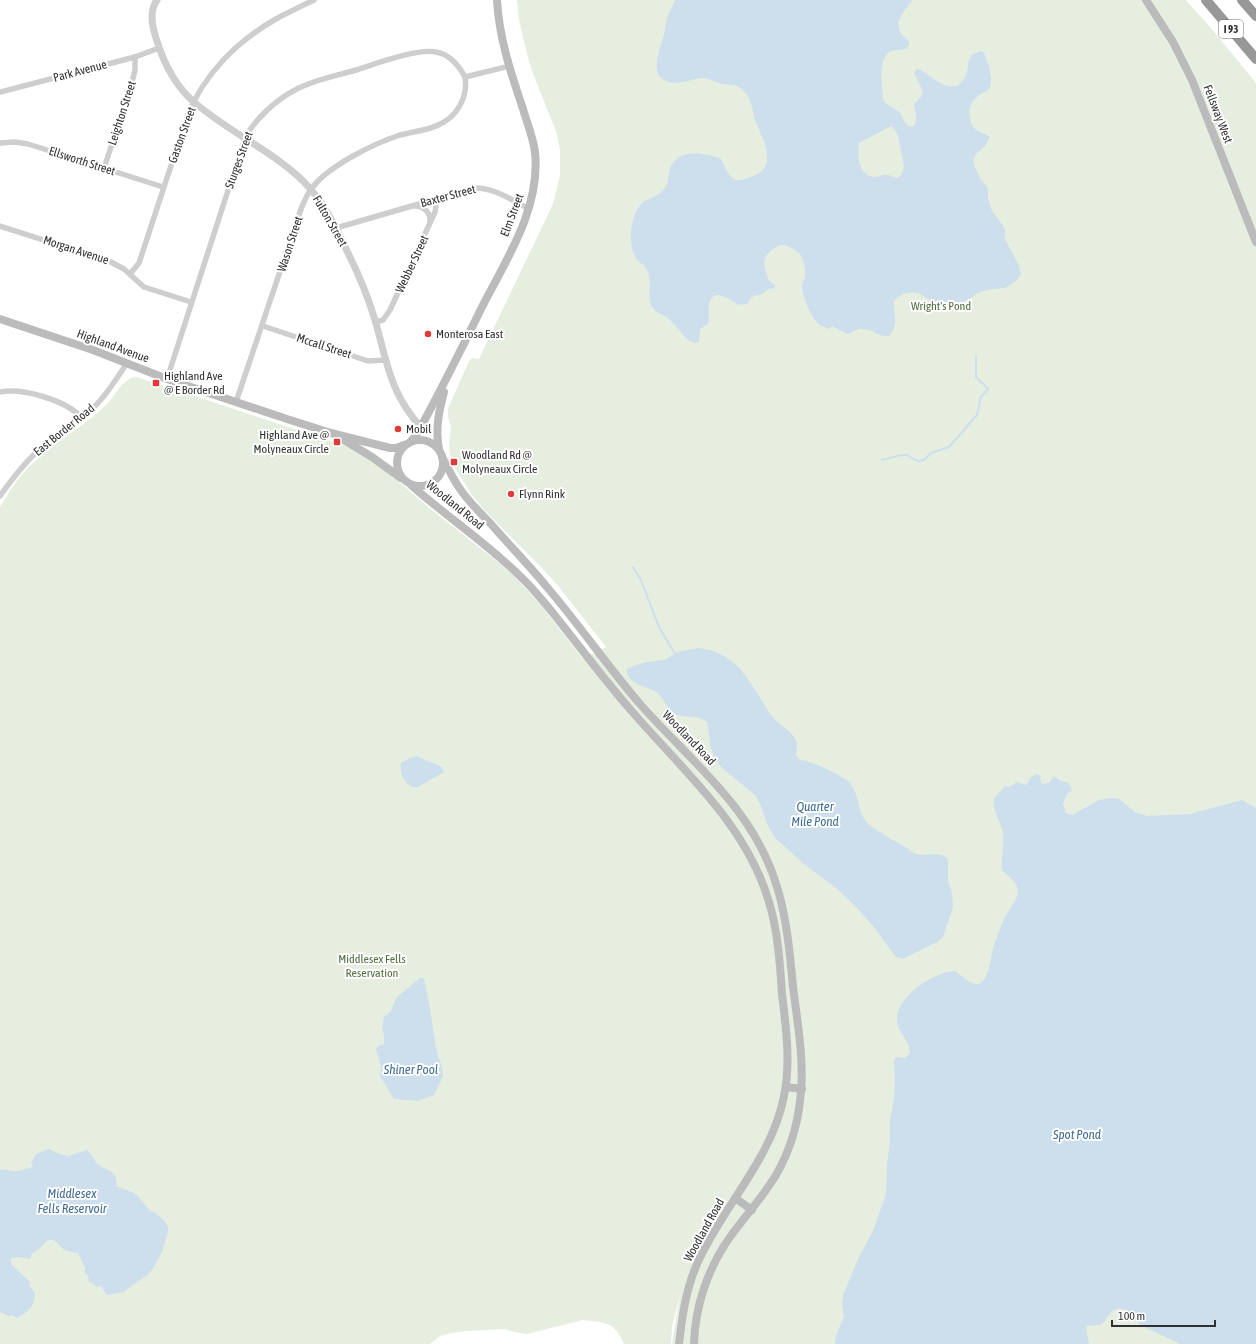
<svg xmlns="http://www.w3.org/2000/svg" width="1256" height="1344" font-family="'Asap Condensed',sans-serif">
<rect width="100%" height="100%" fill="#fff"/>
<path fill="#e6eee0" d="M517,0H1186L1210,27L1256,83V1344H672L680,1295L672,1327L671,1344H624L617,1331L610,1325L600,1322L583,1320L527,1334L514,1332L505,1329L466,1331L451,1333L440,1336L430,1344H0V507C10,491 20,474 35,461C57,440 85,426 107,404C116,395 123,377 137,377L355,449L383,468L427,506L498,562L515,577L540,604L583,659L606,647L559,587L540,566L485,511L472,495L455,468L450,454L449,445L451,426L448,417V409L469,361L472,358L479,359L553,204L560,176V150L557,134L532,71L527,54L519,20Z"/>
<g fill="#cddeed" fill-rule="evenodd">
<path d="M675,0H912C907,9 894,19 900,31C901,35 906,38 909,41V44L907,49C900,50 894,49 888,53C878,60 882,92 884,102C889,106 894,108 898,111C905,117 902,126 913,127C919,120 915,112 914,104L921,97L923,91L914,73L917,69L921,70C932,77 943,89 957,86C960,84 963,80 965,77C972,64 962,55 983,51C987,59 995,80 989,89C988,91 985,92 984,92C973,99 968,104 970,117C971,121 971,125 974,128C979,133 986,133 990,137L985,146L976,154L973,160L974,165L981,180L988,188V199L992,211L1003,225L1005,230V239L1019,266L1021,274L1016,281L1005,288L991,289L975,294L974,296L960,304L939,308C924,295 911,284 894,301C893,315 900,323 889,336C876,337 874,329 863,329C857,328 853,333 847,334L832,326L828,329C826,327 822,326 820,325C812,320 802,296 802,286C802,283 804,281 805,278C806,271 804,260 800,254C797,250 786,244 781,245C776,246 767,253 765,258C762,264 767,273 768,279L775,285V288L769,289L762,294L754,296L751,298L747,304C744,304 741,305 738,304C730,301 716,287 710,301C707,308 710,317 708,324L700,329L699,342L695,343C685,341 679,328 670,320C664,314 654,313 651,305C646,291 655,280 644,265C625,257 629,217 641,204C647,198 658,197 664,189C669,183 668,175 670,168C679,148 703,153 720,158C724,164 728,177 736,180C740,181 743,179 747,178C759,175 768,169 767,156C767,143 760,134 756,122C751,107 752,94 737,86C732,84 727,85 722,84C715,82 708,78 702,78C691,79 676,86 666,81C648,73 661,48 664,34C665,30 665,26 666,22C668,14 672,7 675,0ZM891,126L895,130L898,136L904,166L902,174L898,178C893,178 889,174 883,175C880,176 877,177 874,177C857,175 858,155 859,143Z"/>
<path d="M698,648C739,652 751,685 771,715C777,724 794,732 796,741C798,745 796,752 796,756L799,759C812,762 835,772 847,780C851,783 853,787 855,792C861,806 858,816 872,827C884,835 896,842 909,849C911,851 913,853 916,854C927,857 939,850 948,859V881L952,893L953,907L943,937L937,942L903,959L896,957L892,952L873,926L857,908L836,888L804,864L775,838L767,824L761,806L755,795L722,768L714,757L710,745V741L707,722C698,715 687,718 677,715C667,711 665,698 656,692C647,687 625,683 627,669L633,666L647,662L665,660L677,652Z"/>
<path d="M416,756L442,767L444,772L418,787H412C404,782 399,773 401,763L410,758Z"/>
<path d="M1037,774L1041,776L1040,779L1042,784L1049,783L1054,776L1059,780L1069,783L1072,790L1067,794L1063,804L1066,813L1071,815L1074,814L1099,800L1112,798L1119,799L1135,812L1147,816L1190,814L1242,800L1256,808V1344H1180L1140,1325L1126,1310L1120,1308L1112,1311L1104,1322L1100,1325L1086,1326L1087,1334L1089,1344H835L836,1335L844,1317L842,1302L844,1293L858,1259L873,1231L886,1194L887,1164L890,1142V1120L894,1099L895,1080L894,1061L896,1057L905,1058L910,1053C909,1039 899,1034 897,1022C894,998 933,972 955,971C962,975 969,985 978,984C989,983 991,954 994,945C997,937 1000,928 1004,919C1008,911 1017,901 1018,892C1018,881 1008,877 1002,870C1001,858 1004,846 1003,833C1001,822 993,813 994,801C995,795 1002,791 1005,786L1009,787L1017,782L1026,785L1030,778Z"/>
<path d="M420,978H423C426,983 425,988 427,993C431,1011 433,1030 436,1049C438,1057 444,1069 443,1076L434,1095L418,1101L394,1099L380,1076L381,1066L376,1049L378,1046L384,1044V1035L382,1029L384,1017L391,1011L396,998Z"/>
<path d="M49,1149L57,1153L68,1156L87,1150C92,1154 93,1159 97,1163C104,1171 120,1170 116,1186L132,1192L138,1196L149,1210L157,1214L165,1222L168,1227V1232L162,1252L152,1270L146,1276L123,1292L107,1295L101,1286L98,1287L94,1285L93,1283L89,1282L88,1275L85,1274V1268L78,1253C74,1252 68,1252 65,1250C60,1247 55,1236 47,1241C41,1245 41,1250 32,1253L30,1259C23,1258 18,1255 11,1259V1264L16,1269L30,1282L29,1285L35,1293C35,1306 28,1312 17,1318L11,1315L9,1316L0,1312V1170C7,1169 12,1172 17,1171C23,1171 25,1168 31,1168L33,1166L31,1163L36,1154Z"/>
</g>
<g fill="none" stroke-linecap="round" stroke-linejoin="round">
<g stroke="#cddeed" stroke-width="2">
<polyline points="882,460 902,455 907,455 915,460 920,461 924,460 931,453 949,447 977,415 981,397 988,389 976,377 976,356"/>
<polyline points="633,567 641,580 659,627 675,654"/>
</g>
<g stroke="#cecece" stroke-width="5.5">
<polyline points="0,92 135,57 159,48"/>
<polyline points="0,143 15,142 28,144 163,187"/>
<polyline points="104,168 130,90 135,70 135,57"/>
<path d="M415,206C424,206 431,213 430,222"/>
<polyline points="0,226 109,261 124,269 144,287 191,302"/>
<path d="M336,228L474,188C493,187 512,200 529,209"/>
<path d="M130,274L139,263L187,117C203,75 237,41 276,19C288,12 302,6 314,0"/>
<polyline points="376,322 383,320 390,310 435,212 437,199"/>
<polyline points="263,326 368,361 386,360"/>
<path d="M167,379L245,138C255,119 276,100 295,90C313,80 336,76 356,70C375,64 418,48 436,52C449,54 459,66 465,77L510,66"/>
<path d="M0,392C23,388 66,400 82,418"/>
<path d="M236,402L300,212C303,204 306,195 312,188C328,166 375,143 400,135C415,131 432,130 444,122C459,113 468,95 465,77"/>
<path d="M0,496C14,476 29,457 49,441C64,429 82,419 96,405C108,393 117,378 127,363"/>
</g>
<path stroke="#cecece" stroke-width="7" d="M157,0C149,11 152,26 156,38C163,61 175,86 194,102C228,132 272,150 304,182C324,202 336,227 348,253C359,275 368,297 375,320C387,361 390,394 421,427"/>
<g stroke="#bbb" stroke-width="8">
<polyline points="1146,0 1173,42 1192,80 1256,242"/>
<polyline points="0,319 93,350 167,379 287,419 331,433 390,448 396,448 404,445"/>
<circle cx="420" cy="463" r="23"/>
<polyline points="344,440 372,457 401,478"/>
<path d="M411,441L417,434C440,392 461,350 482,307C506,260 541,208 535,152C533,137 527,123 523,109C511,73 499,38 497,0"/>
<path d="M439,449C435,429 439,411 444,392"/>
<path d="M442,457C448,468 453,479 460,489C469,502 480,513 491,524C509,545 529,565 546,586C579,624 607,666 640,704C693,764 755,809 778,890C787,921 790,954 793,987C797,1019 804,1058 801,1091C799,1120 791,1149 776,1175C763,1197 745,1216 730,1237C708,1268 695,1306 694,1344"/>
<path d="M411,485C448,518 490,545 525,581C542,598 556,617 571,636C590,660 609,685 629,708C681,769 746,823 769,902C778,932 780,963 782,994C786,1028 791,1062 784,1096C772,1159 722,1207 697,1264C686,1289 682,1317 679,1344"/>
<polyline points="786,1087 802,1089"/>
<polyline points="735,1198 752,1210"/>
</g>
<g stroke="#989898" stroke-width="10">
<polyline points="1206,0 1256,59"/>
<polyline points="1242,0 1256,16"/>
</g>
</g>
<g fill="#e23939" stroke="#fff" stroke-width="1.5">
<circle cx="428" cy="334" r="4"/>
<rect x="152" y="379" width="8" height="8" rx="2"/>
<circle cx="398" cy="429" r="4"/>
<rect x="333" y="438" width="8" height="8" rx="2"/>
<rect x="450" y="458" width="8" height="8" rx="2"/>
<circle cx="511" cy="494" r="4"/>
</g>
<g text-anchor="middle" dominant-baseline="central" stroke-width="4" stroke-linejoin="round" paint-order="stroke">
<rect fill="#fff" stroke="#6f6f6f" stroke-width="1" x="1219" y="20" width="24" height="18" rx="3"/>
<g font-size="11" font-weight="bold" fill="#313131">
<text x="1231" y="29">I 93</text>
</g>
<g font-size="12" fill="#313131" stroke="#fff">
<text transform="translate(80 71) rotate(-15)">Park Avenue</text>
<text transform="translate(122 113) rotate(-72)">Leighton Street</text>
<text transform="translate(1218 114) rotate(69)">Fellsway West</text>
<text transform="translate(182 135) rotate(-70)">Gaston Street</text>
<text transform="translate(239 160) rotate(-70)">Sturges Street</text>
<text transform="translate(82 161) rotate(18)">Ellsworth Street</text>
<text transform="translate(448 196) rotate(-15)">Baxter Street</text>
<text transform="translate(512 215) rotate(-69)">Elm Street</text>
<text transform="translate(330 221) rotate(60)">Fulton Street</text>
<text transform="translate(290 244) rotate(-72)">Wason Street</text>
<text transform="translate(76 250) rotate(18)">Morgan Avenue</text>
<text transform="translate(412 264) rotate(-65)">Webber Street</text>
<text transform="translate(113 346) rotate(20)">Highland Avenue</text>
<text transform="translate(324 346) rotate(18)">Mccall Street</text>
<text transform="translate(64 430) rotate(-39)">East Border Road</text>
<text transform="translate(455 505) rotate(39)">Woodland Road</text>
<text transform="translate(689 738) rotate(46)">Woodland Road</text>
<text transform="translate(704 1230) rotate(-61)">Woodland Road</text>
</g>
<g font-size="12" fill="#516d3f" stroke="#fff">
<text x="941" y="306">Wright's Pond</text>
<text x="372" y="959">Middlesex Fells<tspan x="372" dy="14">Reservation</tspan></text>
</g>
<g font-size="12" fill="#313131" stroke="#fff" text-anchor="start">
<text x="436" y="334">Monterosa East</text>
<text x="164" y="376">Highland Ave<tspan x="164" dy="14">@ E Border Rd</tspan></text>
<text x="406" y="429">Mobil</text>
<text x="329" y="435" text-anchor="end">Highland Ave @<tspan x="329" dy="14">Molyneaux Circle</tspan></text>
<text x="462" y="455">Woodland Rd @<tspan x="462" dy="14">Molyneaux Circle</tspan></text>
<text x="519" y="494">Flynn Rink</text>
</g>
<g font-size="13" font-style="italic" fill="#406d93" stroke="#fff">
<text x="815" y="806">Quarter<tspan x="815" dy="15">Mile Pond</tspan></text>
<text x="411" y="1069">Shiner Pool</text>
<text x="1077" y="1134">Spot Pond</text>
<text x="72" y="1193">Middlesex<tspan x="72" dy="15">Fells Reservoir</tspan></text>
</g>
</g>
<path d="M1112 1320v6h103v-6" fill="none" stroke="#313131" stroke-width="2"/>
<text x="1118" y="1320" font-size="12" fill="#313131" stroke="#ffffff" stroke-width="3" paint-order="stroke">100 m</text>
</svg>
